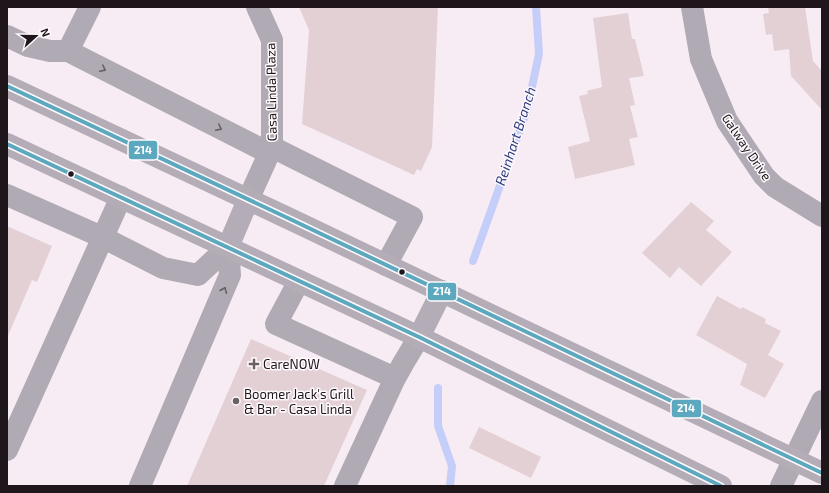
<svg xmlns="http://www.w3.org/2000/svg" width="829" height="493" font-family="'Exo 2',sans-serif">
<rect width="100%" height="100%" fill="#f8ecf4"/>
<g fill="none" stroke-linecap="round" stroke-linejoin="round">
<g stroke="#c5cef8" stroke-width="8">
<polyline points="473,261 527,110 539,54 536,7"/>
<polyline points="438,388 438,426 452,466 450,486"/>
</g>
</g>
<g fill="#e3d0d5">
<polygon points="299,7 438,7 432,147 421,171 417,169 414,175 302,124 309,30"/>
<polygon points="768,7 805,7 813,61 822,71 822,110 791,76 789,49 774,51 772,34 766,35 763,14 769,13"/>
<polygon points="628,13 632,39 635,39 644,76 629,78 635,105 630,106 638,137 629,139 635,165 575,179 568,147 590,141 579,96 588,94 587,91 602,87 593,18"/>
<polygon points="691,202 714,221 706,230 732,252 701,286 679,267 670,278 642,253"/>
<polygon points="7,226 52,246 37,282 32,280 7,338"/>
<polygon points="717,296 741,309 742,307 766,319 765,323 781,331 768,355 784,364 765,398 740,385 747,364 696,335"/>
<polygon points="251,339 367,390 324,486 187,486"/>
<polygon points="479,427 541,457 531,478 469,448"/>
</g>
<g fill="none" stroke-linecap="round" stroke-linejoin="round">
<g stroke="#afaab3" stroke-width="22">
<polyline points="692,7 701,59 727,121 764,176 775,187 822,216"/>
<polyline points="7,36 28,46 50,51 68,51 269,153"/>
<polyline points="68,51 90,7"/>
<polyline points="272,147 412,217 386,265"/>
<polyline points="7,195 102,237 163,268 198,275 228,247"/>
<polyline points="248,200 272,147 272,40 257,7"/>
<polyline points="299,281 276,324 395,378"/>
<polyline points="7,450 121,197"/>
<polyline points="140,486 230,275 228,247"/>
<polyline points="345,486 395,378 404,362 419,337"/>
<polyline points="781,486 822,401"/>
</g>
<g stroke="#b4acb6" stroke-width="22">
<polyline points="7,86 292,220 822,473"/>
<polyline points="7,144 419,337 721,486"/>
<polyline points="228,247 248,200"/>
<polyline points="419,337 442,291"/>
</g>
<defs>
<g id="bus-1">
<polyline points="7,86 292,220 822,473"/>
<polyline points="7,144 419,337 721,486"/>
</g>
</defs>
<use href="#bus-1" stroke="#fffafd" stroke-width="7"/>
<use href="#bus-1" stroke="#5ca8be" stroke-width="4"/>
</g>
<defs><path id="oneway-chevron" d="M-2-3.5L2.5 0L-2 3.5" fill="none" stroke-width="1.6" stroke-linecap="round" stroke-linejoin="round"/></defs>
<g stroke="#666067">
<use href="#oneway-chevron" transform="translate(103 69) rotate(27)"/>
<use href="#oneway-chevron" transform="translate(219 128) rotate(26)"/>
<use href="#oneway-chevron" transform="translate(224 290) rotate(-67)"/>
</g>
<g fill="#1e161b" stroke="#fffafd" stroke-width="1.5">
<circle cx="71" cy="174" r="3.5"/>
<circle cx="402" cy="272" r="3.5"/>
</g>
<g fill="#6a6167" stroke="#fffafd" stroke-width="1.5">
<path d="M252 358h4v4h4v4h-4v4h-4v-4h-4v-4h4z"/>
<circle cx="236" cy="401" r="4"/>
</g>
<g text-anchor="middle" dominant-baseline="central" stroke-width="3" stroke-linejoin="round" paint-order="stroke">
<g font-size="13" fill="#1e161b" stroke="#fffafd">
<text transform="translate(271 92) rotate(-91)">Casa Linda Plaza</text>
<text transform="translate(747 147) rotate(56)">Galway Drive</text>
</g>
<g font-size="13" fill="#1e161b" stroke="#fffafd" text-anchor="start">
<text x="263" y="364">CareNOW</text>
<text x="244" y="394">Boomer Jack's Grill<tspan x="244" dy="15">&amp; Bar - Casa Linda</tspan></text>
</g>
<g font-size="14" font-style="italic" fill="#303d80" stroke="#fffafd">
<text transform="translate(515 136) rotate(-72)">Reinhart Branch</text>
</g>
</g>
<g stroke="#fffafd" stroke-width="1.5">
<rect x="128" y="140" width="30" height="20" rx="4" fill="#5ca8be"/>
<rect x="427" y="282" width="30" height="19" rx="4" fill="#5ca8be"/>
<rect x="671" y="399" width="31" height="19" rx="4" fill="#5ca8be"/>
</g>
<g font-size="11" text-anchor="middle" font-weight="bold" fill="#fff">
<text x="143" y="154">214</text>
<text x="442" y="295">214</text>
<text x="686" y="412">214</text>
</g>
<rect width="829" height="493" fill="none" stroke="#1e161b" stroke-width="16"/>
<g transform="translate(36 36) rotate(69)" stroke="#fffafd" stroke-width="3" paint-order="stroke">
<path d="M0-3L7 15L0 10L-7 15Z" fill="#1e161b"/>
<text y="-6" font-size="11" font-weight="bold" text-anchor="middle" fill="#1e161b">N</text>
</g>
</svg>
